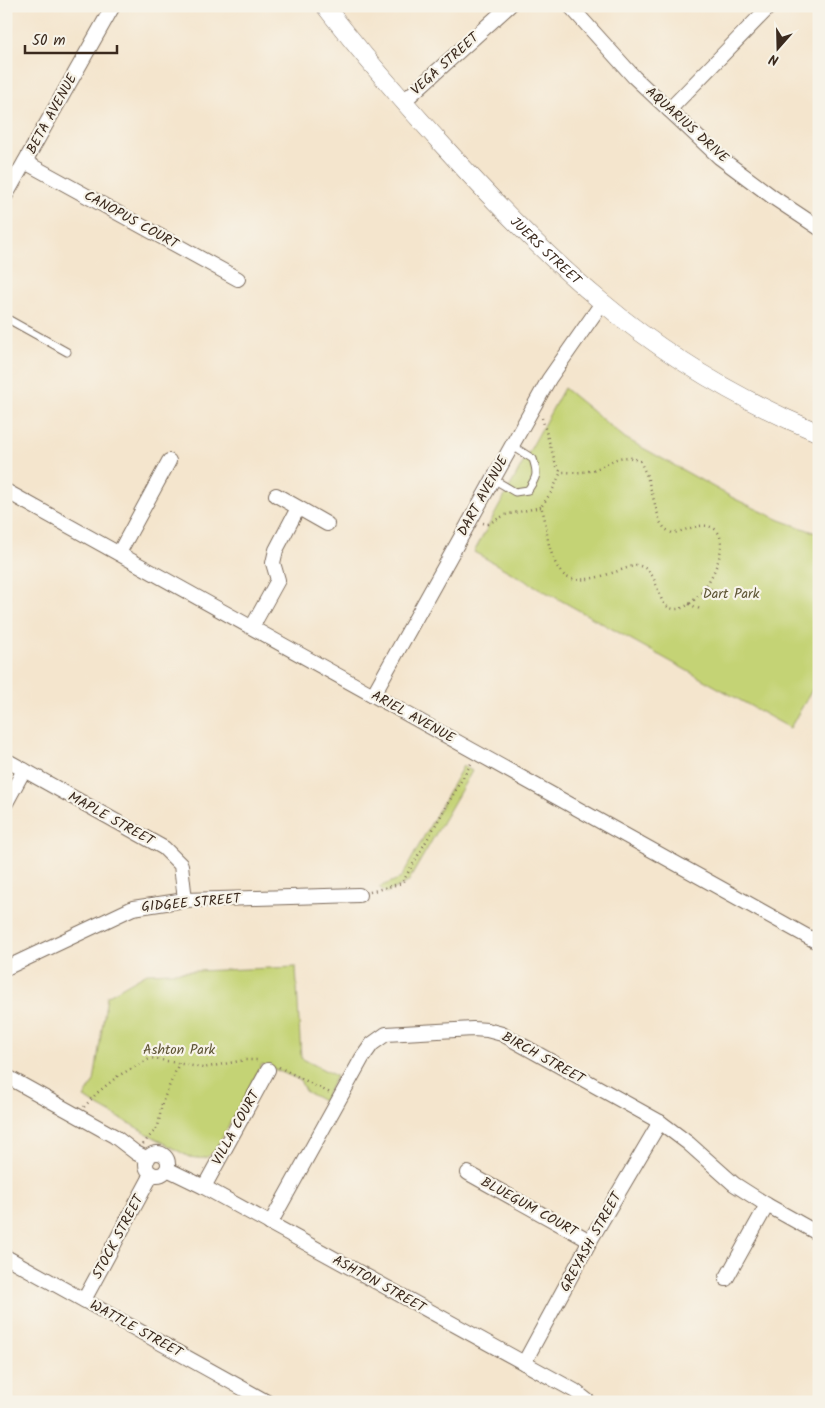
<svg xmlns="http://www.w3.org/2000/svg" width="825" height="1408" font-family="Kalam,sans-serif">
<rect width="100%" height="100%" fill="#f7f3e8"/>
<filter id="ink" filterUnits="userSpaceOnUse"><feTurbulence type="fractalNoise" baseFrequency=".02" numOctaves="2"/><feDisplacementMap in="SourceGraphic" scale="10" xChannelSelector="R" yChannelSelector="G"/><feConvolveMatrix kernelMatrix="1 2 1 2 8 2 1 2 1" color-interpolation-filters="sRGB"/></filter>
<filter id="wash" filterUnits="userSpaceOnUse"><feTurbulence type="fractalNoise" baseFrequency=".0096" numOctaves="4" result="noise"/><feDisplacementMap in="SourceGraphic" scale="20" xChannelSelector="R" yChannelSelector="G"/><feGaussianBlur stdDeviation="1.12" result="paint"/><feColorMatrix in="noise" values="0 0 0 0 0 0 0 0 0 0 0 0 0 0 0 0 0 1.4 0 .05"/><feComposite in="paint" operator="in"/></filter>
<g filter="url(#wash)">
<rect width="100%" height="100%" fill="#f4e5cd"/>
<g fill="#c4d375" stroke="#807e4a">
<polygon points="564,388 625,438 735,499 780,520 819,534 819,678 790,728 474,552"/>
<polygon points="463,766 472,771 408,882 386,893 379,887 401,878"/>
<path d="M296,967L301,1058L336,1076L323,1101L305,1091L300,1080L262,1064L216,1149C206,1160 204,1159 189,1157L84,1098L94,1081L107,996L147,973Z"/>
</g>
</g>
<g filter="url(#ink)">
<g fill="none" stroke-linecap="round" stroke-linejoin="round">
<defs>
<g id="service">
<polyline points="6,318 67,352"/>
<path d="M493,479L515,492L528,490C537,477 538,474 533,459L511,445"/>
</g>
<g id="minor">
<polyline points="570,6 634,77 719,157 774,198 819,228"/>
<polyline points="403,102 509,6"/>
<polyline points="669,110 770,6"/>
<polyline points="25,162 238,279"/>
<polyline points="6,195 113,6"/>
<polyline points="6,491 819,943"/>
<polyline points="276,495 327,524"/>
<polyline points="119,553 169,461"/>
<polyline points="252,627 278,580 273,563 276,550 298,508"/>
<polyline points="373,695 549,379 602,303"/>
<polyline points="6,760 164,848 181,865 185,900"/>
<polyline points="6,803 24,770"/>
<polyline points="6,968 133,908 185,900 359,895"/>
<polyline points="6,1076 114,1136 136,1153 148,1159"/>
<circle cx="157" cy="1164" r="11"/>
<polyline points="167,1169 204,1187 575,1391 589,1402"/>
<polyline points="468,1173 590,1241"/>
<polyline points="204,1187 268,1070"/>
<polyline points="270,1224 362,1058 372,1044 386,1034 473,1029 487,1030 502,1034 660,1122 688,1143 734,1184 767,1205 819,1234"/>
<polyline points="6,1257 267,1402"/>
<polyline points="726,1279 767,1205"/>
<polyline points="84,1300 152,1174"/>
<polyline points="524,1363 590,1241 660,1122"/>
</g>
<g id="tertiary">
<path id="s1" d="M325,6C364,57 405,104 448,151C496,204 546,256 602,302C666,356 742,401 819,433"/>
</g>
</defs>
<use href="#service" stroke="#7c6b5b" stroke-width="9"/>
<use href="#minor" stroke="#7c6b5b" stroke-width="16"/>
<use href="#tertiary" stroke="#7c6b5b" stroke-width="19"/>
<g stroke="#7c6b5b" stroke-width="2.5" stroke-dasharray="1 4" stroke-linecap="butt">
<path d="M542,418L556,465L561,472C570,472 580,473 589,471C611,466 616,450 640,461L647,476L660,522L665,529L672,533C684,532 701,521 713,528C737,540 702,609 676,609C652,609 664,569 636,565C619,570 580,587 565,576C556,569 552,555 549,545C546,532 546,518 541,507L552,491L561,472"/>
<polyline points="483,523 488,524 505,515 541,507"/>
<polyline points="706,586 714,591"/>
<polyline points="689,604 702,610"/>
<polyline points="370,892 402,883 472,762"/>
<polyline points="279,1067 330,1093"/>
<polyline points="84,1107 97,1093 118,1076 151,1058 203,1068 245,1060 260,1060"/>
<polyline points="143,1144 158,1127 162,1103 179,1063"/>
</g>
<use href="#service" stroke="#fff" stroke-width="7"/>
<use href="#minor" stroke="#fff" stroke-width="14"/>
<use href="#tertiary" stroke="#fff" stroke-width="18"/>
</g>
</g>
<g text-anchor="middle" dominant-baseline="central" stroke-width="4.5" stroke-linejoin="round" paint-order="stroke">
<g font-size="14" fill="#3b2a1e" stroke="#f7f3e8">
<text transform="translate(445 64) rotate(-42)">VEGA STREET</text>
<text transform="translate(52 114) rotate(-61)">BETA AVENUE</text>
<text transform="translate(687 125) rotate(42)">AQUARIUS DRIVE</text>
<text transform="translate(131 220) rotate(29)">CANOPUS COURT</text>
<text stroke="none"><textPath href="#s1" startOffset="330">JUERS STREET</textPath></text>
<text transform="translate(483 496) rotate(-61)">DART AVENUE</text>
<text transform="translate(413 717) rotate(29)">ARIEL AVENUE</text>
<text transform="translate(111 819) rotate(29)">MAPLE STREET</text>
<text transform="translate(191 903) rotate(-5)">GIDGEE STREET</text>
<text transform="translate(543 1058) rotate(29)">BIRCH STREET</text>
<text transform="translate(236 1128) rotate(-61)">VILLA COURT</text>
<text transform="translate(529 1207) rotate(29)">BLUEGUM COURT</text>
<text transform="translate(118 1237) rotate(-62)">STOCK STREET</text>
<text transform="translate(591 1242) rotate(-61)">GREYASH STREET</text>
<text transform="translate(379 1284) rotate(29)">ASHTON STREET</text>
<text transform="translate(136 1329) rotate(29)">WATTLE STREET</text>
</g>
<g font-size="14" fill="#5d5434" stroke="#f7f3e8">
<text x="731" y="594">Dart Park</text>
<text x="179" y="1050">Ashton Park</text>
</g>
</g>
<rect width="825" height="1408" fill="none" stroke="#f7f3e8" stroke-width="25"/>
<g transform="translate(778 48) rotate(200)" stroke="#f7f3e8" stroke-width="4" paint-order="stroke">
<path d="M0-4L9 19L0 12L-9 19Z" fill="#3b2a1e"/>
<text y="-8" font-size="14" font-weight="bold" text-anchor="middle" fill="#3b2a1e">N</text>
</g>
<path d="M25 45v8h92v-8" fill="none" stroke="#3b2a1e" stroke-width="2.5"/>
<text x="32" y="45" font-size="15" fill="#3b2a1e" stroke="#f7f3e8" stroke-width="4" paint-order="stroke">50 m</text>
</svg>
